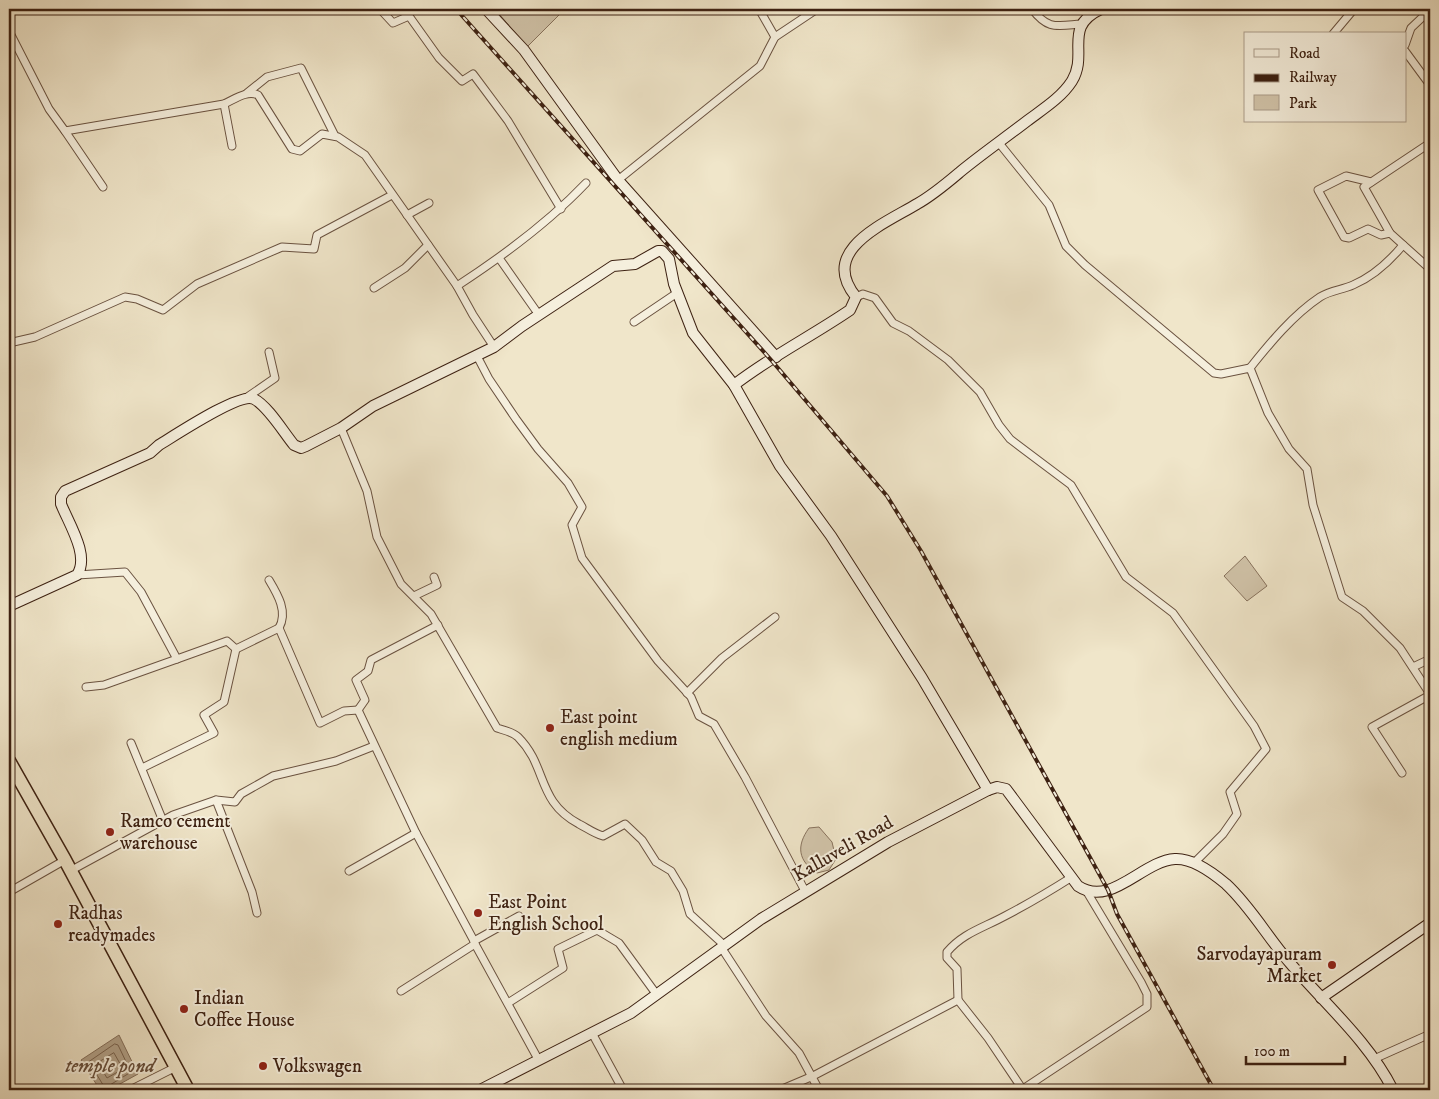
<svg xmlns="http://www.w3.org/2000/svg" width="1439" height="1099" font-family="'IM FELL DW Pica',serif">
<rect width="100%" height="100%" fill="#f0e6ca"/>
<filter id="stains"><feTurbulence type="fractalNoise" baseFrequency=".004" numOctaves="4"/><feColorMatrix values="0 0 0 0 .2 0 0 0 0 .09 0 0 0 0 .02 0 0 0 .5 -.17"/></filter>
<radialGradient id="worn" r=".72"><stop offset=".6" stop-color="#630" stop-opacity="0"/><stop offset="1" stop-color="#630" stop-opacity=".3"/></radialGradient>
<g fill="#d2c5ab" stroke="#88735e">
<polygon points="495,9 565,9 527,47"/>
<polygon points="1245,556 1267,586 1247,601 1224,576"/>
<path d="M819,827L832,842L836,859L829,870L817,873C798,861 796,846 809,828Z"/>
</g>
<polygon fill="#b3a38b" stroke="#846f5b" points="119,1035 138,1074 109,1090 100,1090 81,1060"/>
<g fill="none" stroke-linecap="round" stroke-linejoin="round">
<g stroke="#78624e" stroke-width="1">
<polygon points="115,1044 118,1045 131,1072 105,1088 89,1062"/>
<polygon points="114,1053 123,1069 107,1078 98,1063"/>
</g>
<defs>
<g id="street">
<polyline points="380,9 393,23 409,16 439,58 462,81 473,74 508,121 561,209"/>
<polyline points="759,9 775,37"/>
<path d="M1032,9C1048,30 1056,26 1081,24"/>
<path d="M9,31L49,109L65,131L224,104C235,99 247,90 258,95L292,149L300,151L322,134L338,137L365,155L457,286L473,315L494,347"/>
<polyline points="1333,34 1354,9"/>
<polyline points="1405,45 1411,28 1430,10"/>
<polyline points="1405,51 1430,85"/>
<polyline points="247,93 267,77 301,68 335,136"/>
<polyline points="224,104 232,146"/>
<polyline points="65,131 103,187"/>
<polyline points="999,143 1049,205 1066,246 1085,265 1214,373 1221,374 1250,368 1268,413 1289,449 1307,469 1313,505 1342,597 1363,611 1400,648 1430,694"/>
<polyline points="1430,143 1364,187 1390,233 1430,269"/>
<polyline points="618,180 760,66 775,37 817,9"/>
<polyline points="1371,182 1346,176 1318,190 1344,237 1349,238 1368,229 1381,235 1390,233"/>
<polyline points="407,215 429,203"/>
<polyline points="499,258 539,315"/>
<path d="M457,286C503,256 548,223 586,183"/>
<polyline points="374,288 405,268 428,245"/>
<polyline points="856,297 863,294 875,298 893,323 909,331 948,360 980,392 999,425 1010,439 1071,485 1126,577 1173,613 1254,726 1266,749 1230,792 1237,814 1223,834 1194,863"/>
<polyline points="634,322 677,293"/>
<polyline points="9,343 35,337 125,297 137,299 163,310 197,284 282,247 314,249 317,235 392,195"/>
<polyline points="477,356 489,379 516,419 538,449 568,483 582,507 572,525 582,558 658,661 691,697 699,716 714,724 745,777 805,891"/>
<path d="M1250,368C1270,343 1293,315 1320,297C1331,290 1342,290 1353,285C1374,276 1389,262 1403,245"/>
<polyline points="246,398 275,378 269,352"/>
<path d="M341,428L367,491L377,537L401,584L431,614L497,728C503,730 513,732 518,737C548,767 536,801 579,824C587,828 593,833 603,836L625,824L642,840L656,862L671,871L683,891L690,914L724,945"/>
<polyline points="77,575 125,572 141,592 177,659 227,641 236,649 279,628 320,723 344,711 358,710"/>
<path d="M269,580C278,595 288,612 279,628"/>
<polyline points="414,596 437,585 434,577"/>
<polyline points="1413,667 1430,659"/>
<polyline points="86,687 104,685 177,659"/>
<polyline points="687,693 722,658 775,617"/>
<polyline points="358,710 416,833 474,941"/>
<polyline points="358,710 365,700 356,680 368,671 371,660 438,625"/>
<polyline points="131,743 163,821"/>
<polyline points="142,768 214,733 204,715 224,702 236,649"/>
<polyline points="1402,773 1372,727 1430,695"/>
<polyline points="216,800 252,892 257,913"/>
<polyline points="70,871 173,815 216,800 235,802 241,794 273,776 336,761 374,746"/>
<polyline points="349,871 416,833"/>
<polyline points="9,892 65,860"/>
<polyline points="475,944 538,1059"/>
<polyline points="721,947 766,1016 799,1053 819,1090"/>
<polyline points="401,991 475,944 474,941 519,916"/>
<path d="M958,1000L957,969L947,958V952C963,933 983,928 1005,916C1028,904 1050,891 1072,877"/>
<polyline points="508,1003 563,968 558,949 597,930 619,943 657,995"/>
<polyline points="592,1033 623,1090"/>
<polyline points="1374,1059 1430,1034"/>
<polyline points="1023,1089 1147,1007 1147,994 1141,982 1087,892"/>
<polyline points="130,1090 176,1067"/>
<polyline points="780,1090 813,1076 958,1000 988,1038 1023,1090"/>
</g>
<g id="secondary">
<polyline points="486,9 524,50 618,180 776,357"/>
<path d="M734,385C770,357 812,336 850,310L856,297C818,250 884,224 917,204C933,195 947,183 960,172C982,154 1005,138 1027,121C1043,109 1061,98 1072,81C1089,53 1062,27 1101,9"/>
<path d="M9,606L77,575C90,556 69,524 61,504V497L65,491L150,453L159,445C174,436 240,392 254,399C268,406 284,433 294,445L301,448L306,446L341,428L373,406L494,347L522,326L613,266L635,264L658,251H662L669,259L674,284L693,333L734,385L780,466L831,536L922,678L988,790"/>
<polyline points="1321,998 1430,923"/>
<path d="M480,1090L631,1013L761,919L888,842L988,790L997,787L1006,789L1078,886C1111,908 1142,861 1175,859C1193,858 1213,873 1226,884C1251,907 1268,938 1290,963C1325,1004 1369,1042 1393,1090"/>
</g>
<polyline id="highway" points="9,761 65,860 188,1090"/>
</defs>
<use href="#street" stroke="#6a5240" stroke-width="9"/>
<use href="#secondary" stroke="#3d2112" stroke-width="12"/>
<use href="#highway" stroke="#3d2112" stroke-width="15"/>
<use href="#street" stroke="#f5efdd" stroke-width="7"/>
<use href="#secondary" stroke="#f5efdd" stroke-width="10"/>
<use href="#highway" stroke="#f0e6ca" stroke-width="12"/>
<defs>
<polyline id="rail" points="456,9 772,361 887,496 921,551 1108,890 1117,914 1214,1090"/>
</defs>
<use href="#rail" stroke="#3d2112" stroke-width="4"/>
<use href="#rail" stroke="#f5efdd" stroke-width="2" stroke-dasharray="5.5" stroke-linecap="butt"/>
</g>
<g fill="#8f2418" stroke="#f5efdd" stroke-width="2">
<circle cx="550" cy="728" r="5"/>
<circle cx="110" cy="832" r="5"/>
<circle cx="478" cy="913" r="5"/>
<circle cx="58" cy="924" r="5"/>
<circle cx="1332" cy="965" r="5"/>
<circle cx="184" cy="1009" r="5"/>
<circle cx="263" cy="1066" r="5"/>
</g>
<g text-anchor="middle" dominant-baseline="central" stroke-width="4" stroke-linejoin="round" paint-order="stroke">
<g font-size="19" fill="#3d2112" stroke="#f5efdd" text-anchor="start">
<text x="560" y="717">East point<tspan x="560" dy="22">english medium</tspan></text>
<text x="120" y="821">Ramco cement<tspan x="120" dy="22">warehouse</tspan></text>
<text x="488" y="902">East Point<tspan x="488" dy="22">English School</tspan></text>
<text x="68" y="913">Radhas<tspan x="68" dy="22">readymades</tspan></text>
<text x="1322" y="954" text-anchor="end">Sarvodayapuram<tspan x="1322" dy="22">Market</tspan></text>
<text x="194" y="998">Indian<tspan x="194" dy="22">Coffee House</tspan></text>
<text x="273" y="1066">Volkswagen</text>
</g>
<g font-size="19" fill="#3d2112" stroke="#f5efdd">
<text transform="translate(843 849) rotate(-30)">Kalluveli Road</text>
</g>
<g font-size="20" font-style="italic" fill="#664e3c" stroke="#f5efdd">
<text x="110" y="1066">temple pond</text>
</g>
</g>
<rect width="1439" height="1099" fill="none" stroke="#f0e6ca" stroke-width="30"/>
<rect x="10" y="10" width="1419" height="1079" fill="none" stroke="#3d2112" stroke-width="2.5"/>
<rect x="15" y="15" width="1409" height="1069" fill="none" stroke="#3d2112"/>
<rect x="1244" y="32" width="162" height="90" fill="#f5efdd" stroke="#ab9d8c"/>
<rect x="1254" y="49" width="25" height="8" fill="#f5efdd" stroke="#ab9d8c"/>
<text x="1289" y="58" font-size="15" fill="#3d2112">Road</text>
<rect x="1254" y="74" width="25" height="8" fill="#3d2112" stroke="#ab9d8c"/>
<text x="1289" y="82" font-size="15" fill="#3d2112">Railway</text>
<rect x="1254" y="95" width="25" height="15" fill="#d2c5ab" stroke="#ab9d8c"/>
<text x="1289" y="108" font-size="15" fill="#3d2112">Park</text>
<path d="M1246 1056v8h99v-8" fill="none" stroke="#3d2112" stroke-width="2.5"/>
<text x="1254" y="1056" font-size="15" fill="#3d2112" stroke="#f5efdd" stroke-width="4" paint-order="stroke">100 m</text>
<rect width="100%" height="100%" filter="url(#stains)"/>
<rect width="100%" height="100%" fill="url(#worn)"/>
</svg>
